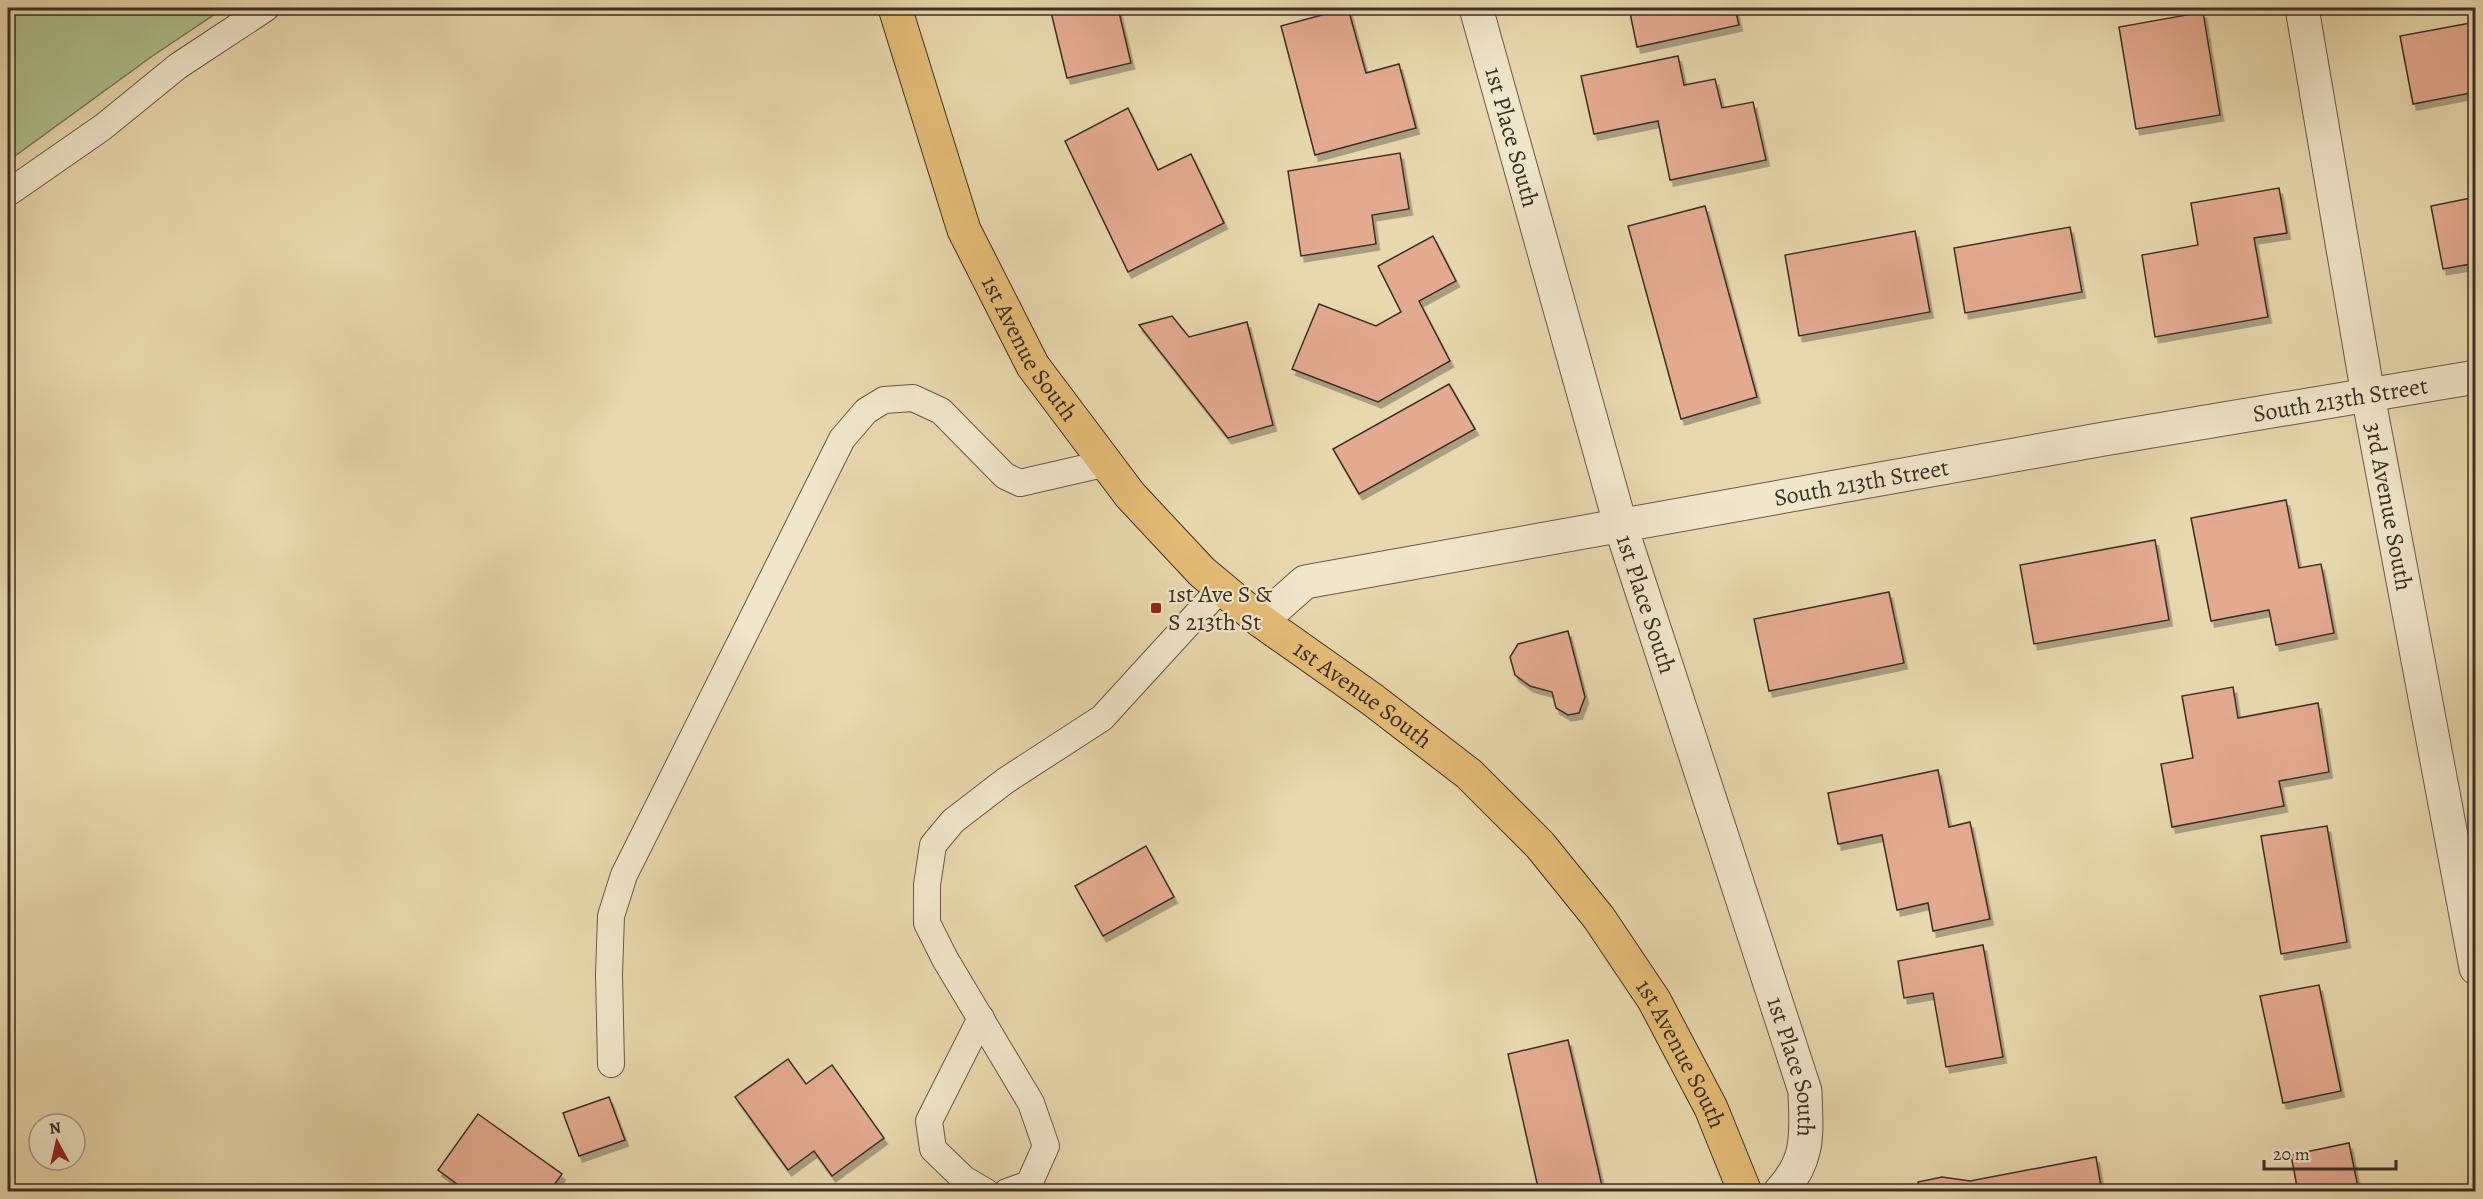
<svg xmlns="http://www.w3.org/2000/svg" width="2483" height="1199" font-family="Alegreya,serif">
<defs>
<filter id="shadow"><feDropShadow dx="3.5" dy="6" stdDeviation="0" flood-color="#0004"/></filter>
</defs>
<rect width="100%" height="100%" fill="#e8d8ad"/>
<filter id="stains"><feTurbulence type="fractalNoise" baseFrequency=".00333" numOctaves="4"/><feColorMatrix values="0 0 0 0 .2 0 0 0 0 .09 0 0 0 0 .02 0 0 0 .5 -.17"/></filter>
<radialGradient id="worn" r=".72"><stop offset=".6" stop-color="#630" stop-opacity="0"/><stop offset="1" stop-color="#630" stop-opacity=".3"/></radialGradient>
<polygon fill="#afc08f" stroke="#74785a" stroke-width="1.5" points="8,8 224,8 151,57 8,161"/>
<g fill="#e4aa90" stroke="#3a2f25" stroke-width="1.5" filter="url(#shadow)">
<polygon points="1050,8 1118,8 1131,63 1067,78"/>
<polygon points="1348,8 1366,73 1399,64 1416,128 1315,155 1281,26"/>
<polygon points="1629,8 1735,8 1739,25 1637,47"/>
<polygon points="2203,12 2220,115 2136,129 2119,27"/>
<polygon points="2476,22 2476,92 2413,104 2400,36"/>
<polygon points="1678,56 1684,85 1715,79 1722,108 1753,102 1766,160 1670,180 1658,121 1594,134 1581,76"/>
<polygon points="1128,108 1158,170 1191,154 1224,223 1128,272 1065,141"/>
<polygon points="1400,153 1409,209 1372,215 1376,244 1301,256 1288,171"/>
<polygon points="2279,188 2287,233 2254,238 2268,317 2155,337 2142,255 2198,245 2191,203"/>
<polygon points="2476,197 2476,263 2443,269 2431,206"/>
<polygon points="1705,206 1757,397 1681,419 1628,226"/>
<polygon points="2070,227 2082,292 1965,313 1954,248"/>
<polygon points="1915,231 1930,312 1799,336 1785,255"/>
<polygon points="1433,236 1456,281 1419,301 1450,361 1378,402 1292,369 1319,304 1376,326 1401,312 1378,266"/>
<polygon points="1172,316 1189,337 1247,322 1273,425 1228,438 1139,325"/>
<polygon points="1449,384 1475,429 1359,494 1333,449"/>
<polygon points="2286,500 2299,568 2321,564 2334,633 2276,645 2269,610 2211,621 2191,518"/>
<polygon points="2155,540 2169,620 2034,644 2020,565"/>
<polygon points="1889,592 1904,663 1769,691 1754,619"/>
<polygon points="1568,631 1585,697 1579,713 1568,715 1556,708 1552,692 1530,686 1515,675 1510,657 1518,644"/>
<polygon points="2233,687 2238,718 2318,703 2329,772 2279,781 2284,806 2172,827 2161,764 2193,758 2182,696"/>
<polygon points="1938,770 1949,827 1970,822 1990,919 1933,931 1928,903 1897,910 1882,835 1838,844 1828,793"/>
<polygon points="2327,826 2347,942 2281,954 2261,836"/>
<polygon points="1146,846 1174,897 1103,936 1075,886"/>
<polygon points="1983,945 2003,1057 1946,1067 1933,993 1904,998 1898,961"/>
<polygon points="2319,985 2341,1091 2283,1103 2260,996"/>
<polygon points="1568,1040 1603,1190 1539,1192 1508,1054"/>
<polygon points="788,1059 806,1084 832,1065 884,1138 832,1176 814,1151 788,1170 735,1097"/>
<polygon points="609,1097 625,1140 579,1156 563,1113"/>
<polygon points="478,1114 562,1174 549,1192 468,1192 438,1170"/>
<polygon points="2349,1143 2359,1192 2298,1192 2291,1155"/>
<polygon points="2096,1157 2102,1192 1920,1192 1918,1182 1942,1177 1970,1181"/>
</g>
<g fill="none" stroke-linecap="round" stroke-linejoin="round">
<defs>
<g id="lane">
<polyline points="8,193 103,127 178,66 266,8"/>
<polyline points="981,1018 929,1121 933,1149 964,1179 986,1192"/>
<polyline points="611,1064 609,974 611,916 624,875 842,439 866,411 884,400 913,398 941,411 1005,476 1020,483 1107,463"/>
<polyline points="1007,1192 1029,1184 1046,1146 1031,1103 945,959 927,923 927,885 933,845 953,821 1005,781 1102,718 1221,588"/>
</g>
<g id="street">
<path id="s1" d="M1476,8L1621,527L1805,1091C1806,1132 1811,1159 1780,1192"/>
<path id="s2" d="M2302,8L2368,395L2476,968"/>
<path id="s3" d="M1261,621L1305,582L2104,439L2476,377"/>
</g>
<g id="primary">
<path id="s4" d="M895,8L964,230L1033,366L1130,495L1202,572L1261,621L1373,700L1469,774L1540,845L1599,918L1654,1000L1711,1108L1745,1192"/>
</g>
</defs>
<use href="#lane" stroke="#665947" stroke-width="28"/>
<use href="#street" stroke="#665947" stroke-width="35"/>
<use href="#primary" stroke="#3a2f25" stroke-width="35"/>
<use href="#lane" stroke="#f0e6ca" stroke-width="26"/>
<use href="#street" stroke="#f0e6ca" stroke-width="33"/>
<use href="#primary" stroke="#e4bc76" stroke-width="33"/>
</g>
<rect fill="#8f2418" stroke="#f0e6ca" stroke-width="2" x="1150" y="602" width="12" height="12" rx="3"/>
<g text-anchor="middle" dominant-baseline="central" stroke-width="4.5" stroke-linejoin="round" paint-order="stroke">
<g font-size="24" fill="#3a2f25" stroke="#f0e6ca">
<text stroke="none"><textPath href="#s1" startOffset="134">1st Place South</textPath></text>
<text stroke="none"><textPath href="#s4" startOffset="368">1st Avenue South</textPath></text>
<text stroke="none"><textPath href="#s3" startOffset="1110">South 213th Street</textPath></text>
<text stroke="none"><textPath href="#s3" startOffset="624">South 213th Street</textPath></text>
<text stroke="none"><textPath href="#s2" startOffset="506">3rd Avenue South</textPath></text>
<text stroke="none"><textPath href="#s1" startOffset="620">1st Place South</textPath></text>
<text stroke="none"><textPath href="#s4" startOffset="854">1st Avenue South</textPath></text>
<text stroke="none"><textPath href="#s4" startOffset="1340">1st Avenue South</textPath></text>
<text stroke="none"><textPath href="#s1" startOffset="1106">1st Place South</textPath></text>
</g>
<g font-size="24" fill="#3a2f25" stroke="#f0e6ca" text-anchor="start">
<text x="1168" y="594">1st Ave S &amp;<tspan x="1168" dy="28">S 213th St</tspan></text>
</g>
</g>
<rect width="2483" height="1199" fill="none" stroke="#e8d8ad" stroke-width="30"/>
<rect x="9" y="9" width="2465" height="1181" fill="none" stroke="#3a2f25" stroke-width="3"/>
<rect x="15" y="15" width="2453" height="1169" fill="none" stroke="#3a2f25" stroke-width="1.5"/>
<g transform="translate(57 1142) rotate(352)"><circle r="28" fill="#f0e6ca" stroke="#a79d88" stroke-width="1.5"/>
<path d="M0-4.5L10 22L0 15L-10 22Z" fill="#8f2418"/>
<text y="-9" font-size="16" font-weight="bold" text-anchor="middle" fill="#3a2f25">N</text>
</g>
<path d="M2264 1160v9h132v-9" fill="none" stroke="#3a2f25" stroke-width="3"/>
<text x="2273" y="1160" font-size="18" fill="#3a2f25" stroke="#f0e6ca" stroke-width="4.5" paint-order="stroke">20 m</text>
<rect width="100%" height="100%" filter="url(#stains)"/>
<rect width="100%" height="100%" fill="url(#worn)"/>
</svg>
